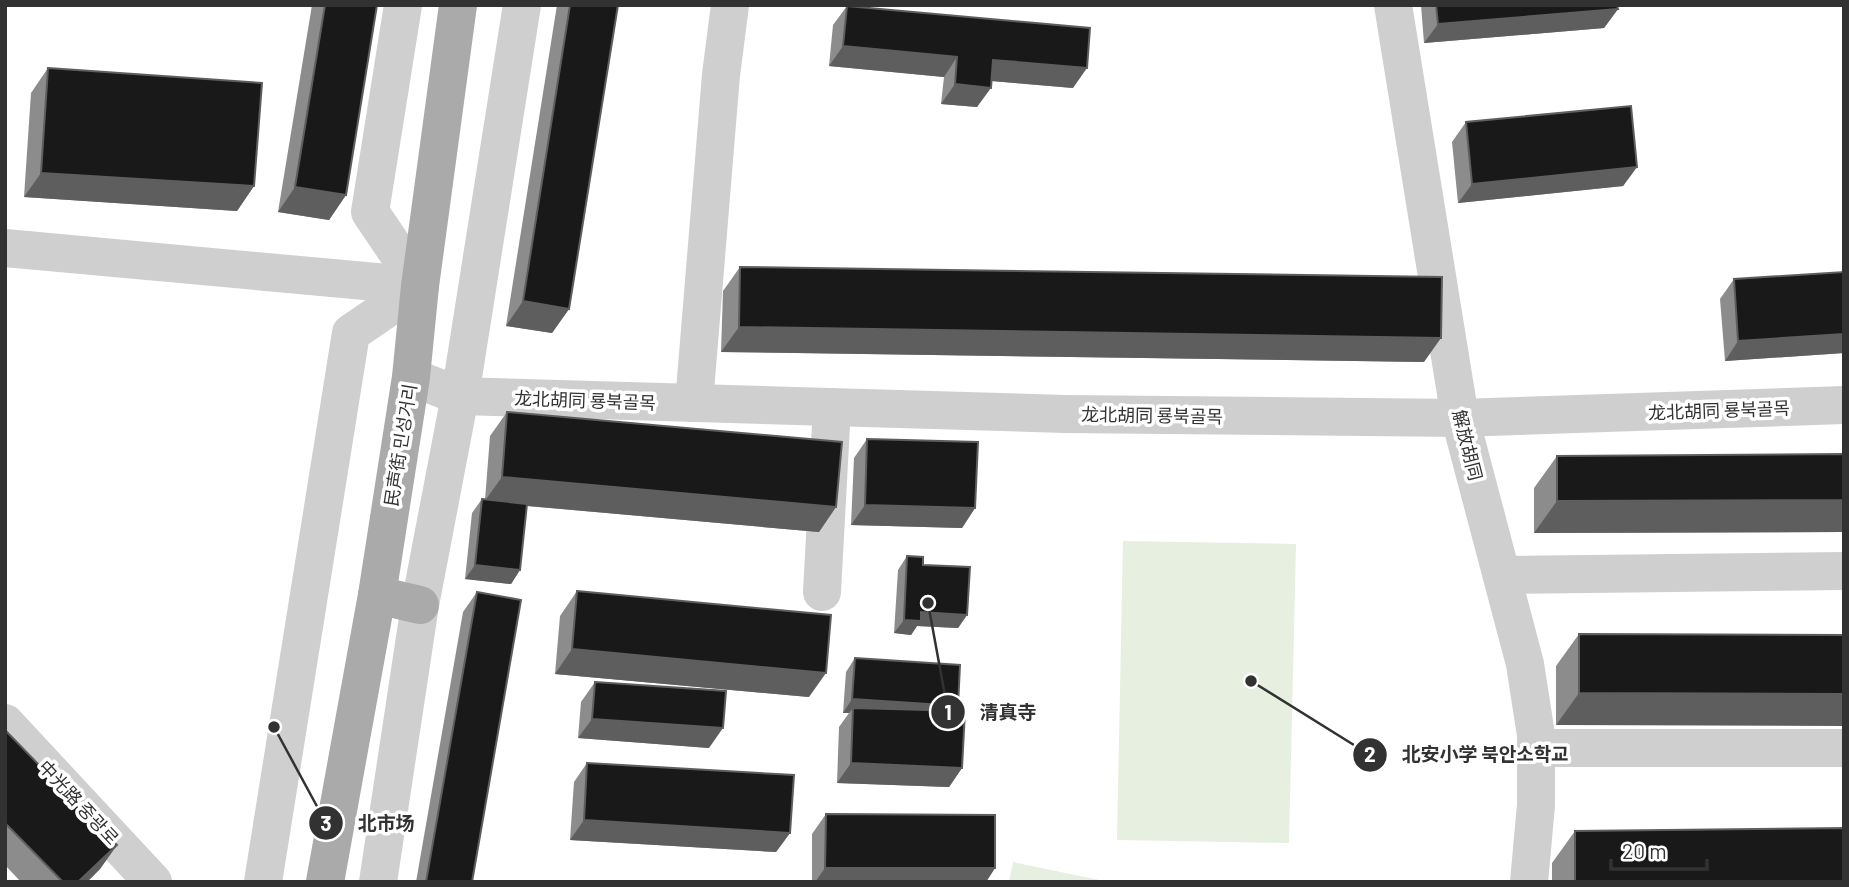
<svg xmlns="http://www.w3.org/2000/svg" width="1849" height="887" font-family="Barlow,'Noto Sans SC','Noto Sans KR',sans-serif">
<rect width="100%" height="100%" fill="#fff"/>
<g fill="#e6efe0">
<polygon points="1123,541 1296,544 1289,843 1117,840"/>
<polygon points="1013,862 1109,882 1009,882"/>
</g>
<g fill="none" stroke-linecap="round" stroke-linejoin="round">
<g stroke="#cfcfcf" stroke-width="38">
<polyline points="403,5 370,212 420,286"/>
<polyline points="1393,5 1460,418 1525,664 1536,735 1536,805 1529,882"/>
<polyline points="5,248 420,286"/>
<polyline points="411,377 460,396 1065,414 1460,418 1844,405"/>
<polyline points="694,403 721,75 730,5"/>
<polyline points="1502,575 1844,571"/>
<polyline points="822,592 832,407"/>
<polyline points="5,723 153,882"/>
<polyline points="1536,748 1844,748"/>
<polyline points="263,882 351,333 420,286"/>
<polyline points="378,882 420,605 460,396 522,5"/>
</g>
<g stroke="#aaa" stroke-width="38">
<polyline points="377,595 420,605"/>
<polyline points="325,882 377,595 411,377 420,286 458,5"/>
</g>
</g>
<g fill="#8c8c8c">
<polygon points="312,5 377,5 346,195 329,220 278,212"/>
<polygon points="557,5 618,5 569,309 552,333 506,326"/>
<polygon points="1421,5 1617,5 1618,9 1604,28 1424,43"/>
<polygon points="847,6 1073,88 991,81 977,107 941,104 944,77 829,66 833,25"/>
<polygon points="48,68 254,186 237,211 24,197 31,93"/>
<polygon points="1466,122 1637,167 1623,186 1458,203 1452,142"/>
<polygon points="740,267 1424,362 721,352 723,291"/>
<polygon points="1844,272 1844,353 1725,361 1720,299 1734,279"/>
<polygon points="507,412 836,507 819,532 527,506 520,570 511,584 465,579 472,513 482,499 485,500 490,436"/>
<polygon points="867,439 975,508 962,528 851,525 854,458"/>
<polygon points="1844,454 1844,532 1534,533 1534,488 1557,456"/>
<polygon points="907,556 923,565 967,615 958,628 917,626 911,635 894,633 898,570"/>
<polygon points="577,591 809,697 555,674 560,616"/>
<polygon points="477,592 472,882 416,882 463,612"/>
<polygon points="1579,634 1844,635 1556,725 1556,666"/>
<polygon points="855,658 954,711 962,768 949,787 837,783 839,727 849,713 843,713 846,672"/>
<polygon points="595,682 709,748 578,738 581,702"/>
<polygon points="5,730 117,845 100,869 87,882 21,882 5,865"/>
<polygon points="587,763 790,833 776,852 570,840 574,782"/>
<polygon points="826,814 995,868 986,882 812,882 812,834"/>
<polygon points="1575,831 1844,882 1552,882 1552,863"/>
</g>
<g fill="#5e5e5e">
<polygon points="1618,9 1604,28 1424,43 1438,24"/>
<polygon points="843,46 957,57 944,77 829,66"/>
<polygon points="993,60 1087,68 1073,88 980,80"/>
<polygon points="955,84 991,88 977,107 941,104"/>
<polygon points="1637,167 1623,186 1458,203 1472,184"/>
<polygon points="41,173 254,186 237,211 24,197"/>
<polygon points="295,187 346,195 329,220 278,212"/>
<polygon points="523,301 569,309 552,333 506,326"/>
<polygon points="739,327 1441,338 1424,362 721,352"/>
<polygon points="1844,334 1844,353 1725,361 1738,341"/>
<polygon points="502,477 836,507 819,532 484,502"/>
<polygon points="1844,500 1844,532 1534,533 1557,501"/>
<polygon points="865,505 975,508 962,528 851,525"/>
<polygon points="475,565 520,570 511,584 465,579"/>
<polygon points="921,612 967,615 958,628 917,626 911,635 894,633 904,620"/>
<polygon points="572,649 826,673 809,697 555,674"/>
<polygon points="1579,693 1844,694 1844,726 1556,725"/>
<polygon points="852,699 958,706 948,720 853,708 849,713 843,713"/>
<polygon points="592,719 723,728 709,748 578,738"/>
<polygon points="851,763 962,768 949,787 837,783"/>
<polygon points="584,820 790,833 776,852 570,840"/>
<polygon points="117,845 100,869 87,882 78,882"/>
<polygon points="825,868 995,868 986,882 815,882"/>
</g>
<g fill="#191919" stroke="#5e5e5e" stroke-width="2">
<polygon points="325,5 377,5 346,195 295,187"/>
<polygon points="570,5 618,5 569,309 523,301"/>
<polygon points="1436,5 1617,5 1618,9 1438,24"/>
<polygon points="847,6 1090,28 1087,68 993,60 991,88 955,84 957,57 843,46"/>
<polygon points="48,68 262,83 254,186 41,173"/>
<polygon points="1631,106 1637,167 1472,184 1466,122"/>
<polygon points="740,267 1442,277 1441,338 739,327"/>
<polygon points="1844,272 1844,334 1738,341 1734,279"/>
<polygon points="507,412 842,442 836,507 502,477"/>
<polygon points="867,439 978,442 975,508 865,505"/>
<polygon points="1844,454 1844,500 1557,501 1557,456"/>
<polygon points="482,499 527,504 520,570 475,565"/>
<polygon points="907,556 923,557 923,565 970,567 967,615 921,612 921,621 904,620"/>
<polygon points="577,591 831,615 826,673 572,649"/>
<polygon points="477,592 521,600 472,882 426,882"/>
<polygon points="1579,634 1844,635 1844,694 1579,693"/>
<polygon points="855,658 960,665 958,706 852,699"/>
<polygon points="595,682 726,691 723,728 592,719"/>
<polygon points="853,708 965,711 962,768 851,763"/>
<polygon points="5,730 117,845 78,882 63,882 5,823"/>
<polygon points="587,763 794,775 790,833 584,820"/>
<polygon points="826,814 995,815 995,868 825,868"/>
<polygon points="1844,828 1844,882 1575,882 1575,831"/>
</g>
<g text-anchor="middle" dominant-baseline="central" stroke-width="7" stroke-linejoin="round" paint-order="stroke">
<g font-size="18" fill="#323232" stroke="#fff">
<text transform="translate(585 400) rotate(2)">龙北胡同 룡북골목</text>
<text transform="translate(1719 410) rotate(-2)">龙北胡同 룡북골목</text>
<text transform="translate(1152 415) rotate(1)">龙北胡同 룡북골목</text>
<text transform="translate(400 445) rotate(-81)">民声街 민성거리</text>
<text transform="translate(1468 445) rotate(76)">解放胡同</text>
<text transform="translate(79 802) rotate(47)">中光路 중광로</text>
</g>
</g>
<path fill="none" stroke="#323232" stroke-width="2.5" d="M928 603L948 712M1251 681L1370 755M274 727L326 823"/>
<g fill="#323232" stroke="#fff" stroke-width="2.5">
<circle cx="928" cy="603" r="7"/>
<circle cx="1251" cy="681" r="7"/>
<circle cx="274" cy="727" r="7"/>
<circle cx="948" cy="712" r="18"/>
<circle cx="1370" cy="755" r="18"/>
<circle cx="326" cy="823" r="18"/>
</g>
<g font-size="21" text-anchor="middle" font-weight="bold" fill="#fff">
<text x="948" y="720">1</text>
<text x="1370" y="762">2</text>
<text x="326" y="831">3</text>
</g>
<g font-size="19" text-anchor="middle" font-weight="bold" fill="#323232" stroke="#fff" stroke-width="7" stroke-linejoin="round" paint-order="stroke">
<text x="1008" y="719">清真寺</text>
<text x="1485" y="761">北安小学 북안소학교</text>
<text x="386" y="830">北市场</text>
</g>
<rect width="1849" height="887" fill="none" stroke="#323232" stroke-width="14"/>
<path d="M1611 859v10h96v-10" fill="none" stroke="#323232" stroke-width="3.5"/>
<text x="1622" y="859" font-size="21" fill="#323232" stroke="#ffffff" stroke-width="5" paint-order="stroke">20 m</text>
</svg>
